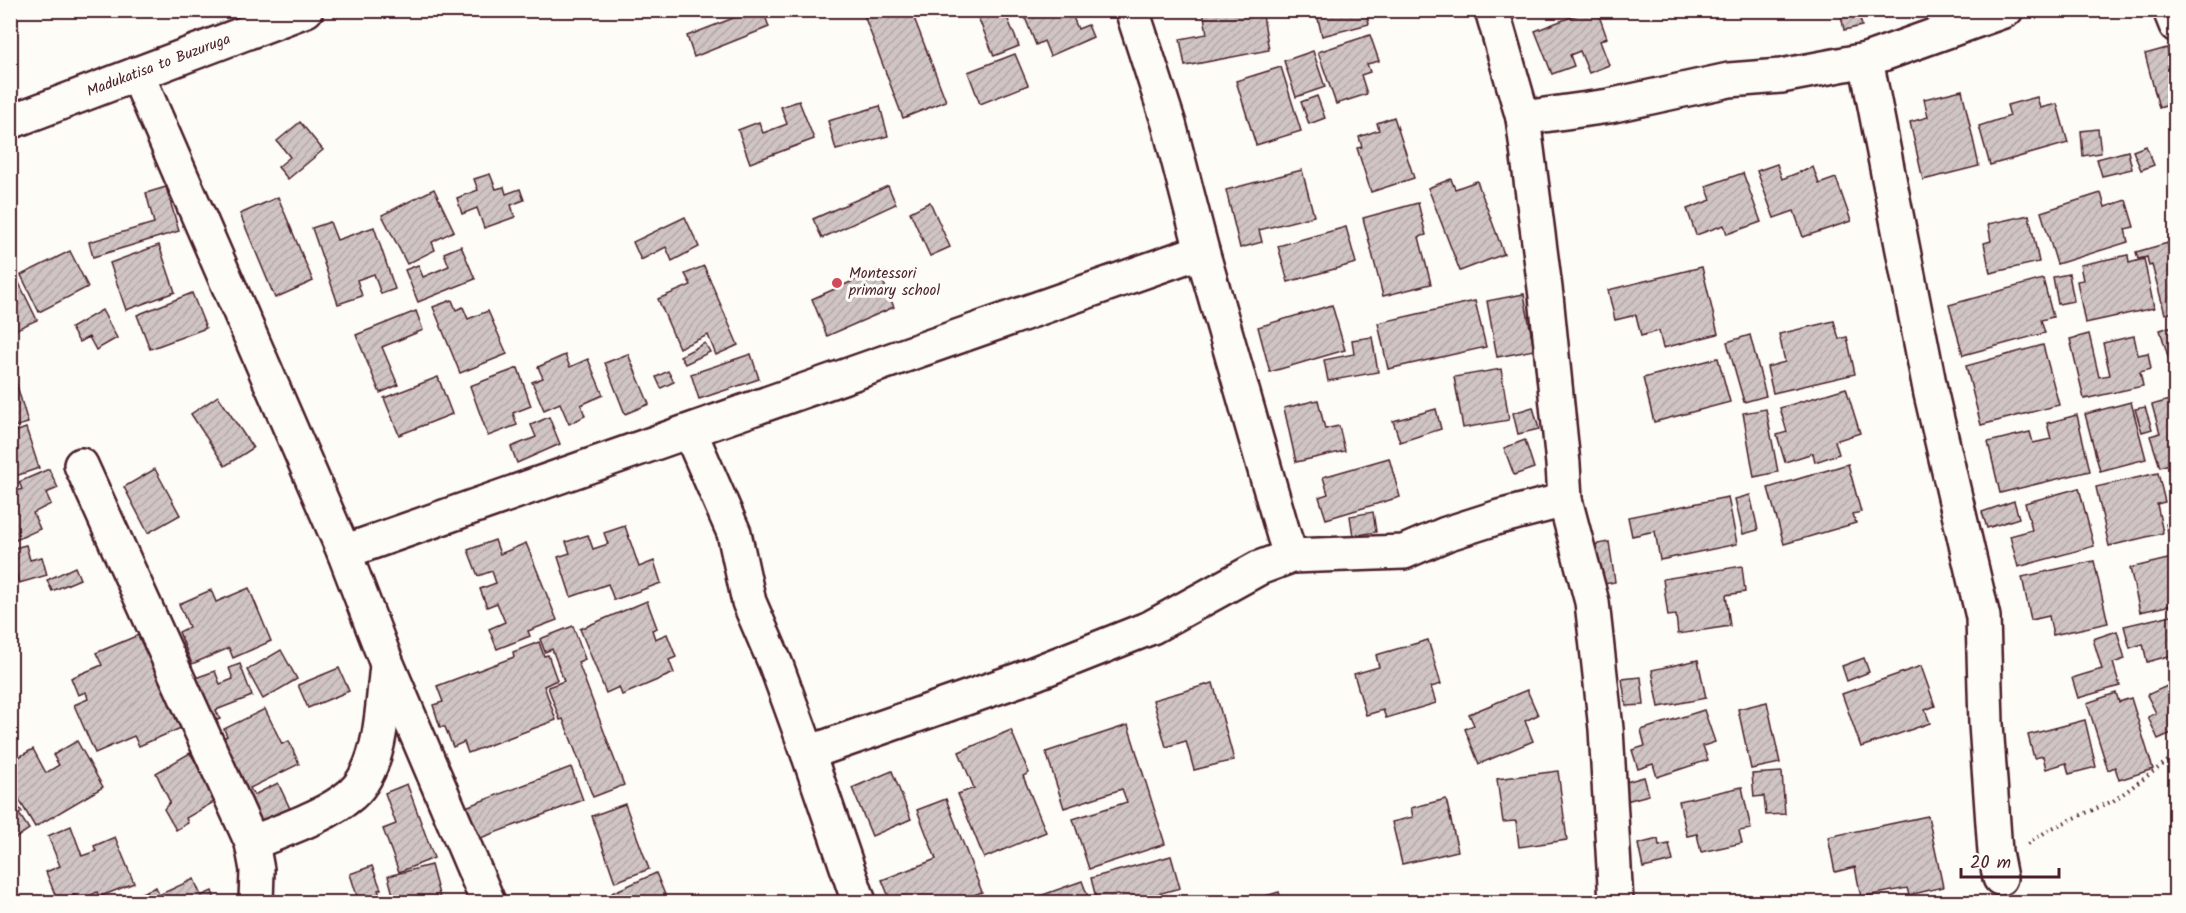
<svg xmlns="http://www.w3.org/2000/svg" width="2186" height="913" font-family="Kalam,sans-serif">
<defs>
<pattern id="building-hatch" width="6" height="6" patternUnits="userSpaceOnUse" patternTransform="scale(1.5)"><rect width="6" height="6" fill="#d0c5c4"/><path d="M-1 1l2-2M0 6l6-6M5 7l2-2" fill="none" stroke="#b4a9a9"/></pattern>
</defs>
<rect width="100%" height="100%" fill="#fdfcf7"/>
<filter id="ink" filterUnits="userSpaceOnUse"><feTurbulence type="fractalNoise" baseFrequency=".0167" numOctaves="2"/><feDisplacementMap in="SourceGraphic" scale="12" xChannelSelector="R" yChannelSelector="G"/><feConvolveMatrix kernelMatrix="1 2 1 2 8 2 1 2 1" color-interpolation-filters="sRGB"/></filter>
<g filter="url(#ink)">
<g fill="url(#building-hatch)" stroke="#4a1f2b" stroke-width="1.5">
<polygon points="754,10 763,10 769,27 694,57 687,36"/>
<polygon points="862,10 911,10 946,101 903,118"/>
<polygon points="930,10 959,10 935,21"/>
<polygon points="975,10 1004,10 1019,46 994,56"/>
<polygon points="1022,10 1070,10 1078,29 1088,25 1093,37 1050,56 1044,41 1036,45"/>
<polygon points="1203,10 1262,10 1269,50 1185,66 1180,39 1207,34"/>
<polygon points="1316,10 1366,10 1369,24 1322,36"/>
<polygon points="1589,10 1597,10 1607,38 1600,41 1609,65 1589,73 1580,51 1570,55 1574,66 1552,74 1535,31"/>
<polygon points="1840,10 1858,10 1862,26 1844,30"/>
<polygon points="1370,35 1379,61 1367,64 1370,72 1361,75 1367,94 1336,104 1318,52"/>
<polygon points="2167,48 2176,80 2176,103 2159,108 2145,54"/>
<polygon points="1313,51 1325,87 1296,97 1284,61"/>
<polygon points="1015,54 1028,85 980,104 968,72"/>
<polygon points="1281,67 1301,131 1256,145 1236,81"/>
<polygon points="1962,90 1979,166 1923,180 1910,122 1928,117 1924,99"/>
<polygon points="1317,96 1325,118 1309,124 1301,102"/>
<polygon points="2037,97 2040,108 2057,104 2068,143 1990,165 1979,126 2010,116 2007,105"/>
<polygon points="799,101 814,139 750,163 738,130 759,122 763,133 787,124 781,107"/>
<polygon points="880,106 888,136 836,150 828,121"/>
<polygon points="1394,117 1414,178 1371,192 1357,148 1362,147 1359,137 1379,130 1377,123"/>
<polygon points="300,122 323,150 288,179 278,167 290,157 277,141"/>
<polygon points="2098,129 2101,153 2083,156 2081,131"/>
<polygon points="2146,146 2154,165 2141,170 2133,151"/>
<polygon points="2128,151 2132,169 2102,176 2097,159"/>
<polygon points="1777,164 1782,179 1813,167 1819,184 1836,178 1851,221 1803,237 1794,211 1774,218 1757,171"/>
<polygon points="1302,170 1314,216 1259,230 1262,242 1240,248 1226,190"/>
<polygon points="1743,173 1761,222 1727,234 1724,225 1696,235 1687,209 1711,200 1706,186"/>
<polygon points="490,174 496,189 504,187 506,194 520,189 524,200 511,205 515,217 484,228 477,208 462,214 457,198 478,190 474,179"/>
<polygon points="1451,179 1455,189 1477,181 1504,254 1460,271 1428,188"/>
<polygon points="888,186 896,204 822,238 813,219"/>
<polygon points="166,187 179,231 93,257 89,242 154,223 146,193"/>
<polygon points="434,189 454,231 432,242 435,250 407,264 382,215"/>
<polygon points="2101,193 2105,207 2126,200 2134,227 2125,229 2128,242 2057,264 2041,212"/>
<polygon points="278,197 313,281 275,298 240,214"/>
<polygon points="930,202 950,247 930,256 910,212"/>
<polygon points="1418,203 1426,235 1419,237 1431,284 1383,296 1363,218"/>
<polygon points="2029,215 2039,262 1990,273 1984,243 1991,241 1988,224"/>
<polygon points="685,217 699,247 672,261 666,247 641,260 633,242"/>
<polygon points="330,222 337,240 374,227 395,289 381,294 374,274 357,280 362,296 338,304 312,228"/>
<polygon points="1346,227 1356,263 1288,282 1278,246"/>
<polygon points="2168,243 2176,271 2176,312 2165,314 2152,265 2149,266 2147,257 2138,259 2136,252"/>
<polygon points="159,245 175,292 126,310 110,263"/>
<polygon points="461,246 475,279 418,302 405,270 418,265 423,277 449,266 444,253"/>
<polygon points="70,251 88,287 39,312 21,275"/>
<polygon points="2128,255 2129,263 2144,259 2154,308 2085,323 2077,281 2083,280 2080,265"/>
<polygon points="704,266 738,345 716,355 708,335 679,348 658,299 691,285 685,274"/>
<polygon points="1702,267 1718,334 1663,348 1659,331 1641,336 1636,315 1615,320 1608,290"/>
<polygon points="878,270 894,307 827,336 812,299"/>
<polygon points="2069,274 2074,301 2058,304 2053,277"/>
<polygon points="2043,279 2053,317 2041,320 2045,333 1963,355 1949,305"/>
<polygon points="19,283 37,320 10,332 10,288"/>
<polygon points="192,293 206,328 150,349 137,315"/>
<polygon points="1524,294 1534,350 1497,357 1487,301"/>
<polygon points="452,300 456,310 463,307 468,319 488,311 507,354 460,373 433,307"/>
<polygon points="1475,301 1486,347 1388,369 1378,323"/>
<polygon points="1332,305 1345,350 1270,372 1258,327"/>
<polygon points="102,310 117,338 96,350 89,337 79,342 71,328"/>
<polygon points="416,311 423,330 382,347 398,385 380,393 356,335"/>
<polygon points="1834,321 1839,339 1847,337 1855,374 1773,393 1767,367 1785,362 1779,334"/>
<polygon points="2176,325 2176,362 2170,363 2160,330"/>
<polygon points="2089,334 2099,377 2110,375 2103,343 2134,336 2138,355 2148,353 2151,369 2140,372 2143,386 2084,399 2070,339"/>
<polygon points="1750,335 1766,396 1744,402 1727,342"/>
<polygon points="1372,337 1378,372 1328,381 1324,360 1354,354 1352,340"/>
<polygon points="705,343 710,352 685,364 680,356"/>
<polygon points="2043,345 2059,405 1981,425 1966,366"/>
<polygon points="628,354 649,404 625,414 605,363"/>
<polygon points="751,354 759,379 699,399 691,374"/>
<polygon points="565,355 570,367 588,359 603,395 581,405 585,416 569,424 560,403 544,410 532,382 543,378 538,367"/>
<polygon points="1718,358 1730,402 1654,422 1643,378"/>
<polygon points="518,368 531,406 513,413 517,425 488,436 470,386"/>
<polygon points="1501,369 1509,420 1463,428 1454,377"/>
<polygon points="668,371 674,382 661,388 656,377"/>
<polygon points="13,372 28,423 10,428 10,373"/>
<polygon points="438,377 452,414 399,435 384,398"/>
<polygon points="1846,388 1860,433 1835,441 1839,454 1815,462 1813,453 1785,462 1777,435 1787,432 1780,408"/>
<polygon points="218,396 253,448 225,466 191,414"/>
<polygon points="2176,398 2176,462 2160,467 2150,436 2160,433 2152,405"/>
<polygon points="1318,400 1325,429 1339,426 1345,451 1296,462 1284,408"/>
<polygon points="2131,402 2146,459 2100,471 2085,414"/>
<polygon points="1533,407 1539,429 1518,434 1513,413"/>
<polygon points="2145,407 2152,429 2142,432 2135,409"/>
<polygon points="1436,409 1441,429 1400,442 1393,421"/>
<polygon points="1766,409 1778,472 1754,477 1743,413"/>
<polygon points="2077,415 2090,471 2000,493 1988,442 2030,432 2033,443 2051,439 2047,423"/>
<polygon points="549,417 560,444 517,463 511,447 536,437 531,425"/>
<polygon points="26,428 39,468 10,478 10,434"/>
<polygon points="1525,440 1534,468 1514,475 1504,448"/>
<polygon points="1389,458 1400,497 1326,519 1319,497 1328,494 1323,477"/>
<polygon points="1848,464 1861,512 1853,514 1856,523 1784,544 1768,488"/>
<polygon points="49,469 58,488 46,493 51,504 33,513 40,529 16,540 10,528 10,494 22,489 19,482"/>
<polygon points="155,469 180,515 148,533 124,487"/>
<polygon points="2158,473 2165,502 2157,504 2163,533 2109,546 2096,487"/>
<polygon points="2176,480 2176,513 2168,481"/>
<polygon points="2079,488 2094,546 2018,567 2010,536 2032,530 2025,503"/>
<polygon points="1750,495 1758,530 1743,534 1735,499"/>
<polygon points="1728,497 1737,544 1660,560 1655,531 1632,536 1628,517"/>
<polygon points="2014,501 2019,518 1987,528 1982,512"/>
<polygon points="1373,512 1376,532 1353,536 1350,516"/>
<polygon points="2176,522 2176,537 2170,539 2166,524"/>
<polygon points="625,526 639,567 654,561 661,583 614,600 608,584 571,597 558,557 570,553 566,542 588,535 593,549 608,544 604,533"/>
<polygon points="495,540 500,554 526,543 557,620 528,631 530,636 497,649 489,629 505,622 497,603 487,607 480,589 496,583 492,571 478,576 468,550"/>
<polygon points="1609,542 1615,582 1593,586 1587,546"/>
<polygon points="26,545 30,560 42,557 47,575 19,583 15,570 10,571 10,549"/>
<polygon points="2176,557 2176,604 2140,612 2130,568"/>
<polygon points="2094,561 2108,623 2053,635 2049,616 2031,620 2022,577"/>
<polygon points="1742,566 1745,592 1726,595 1730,626 1678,634 1676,615 1668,616 1663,579"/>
<polygon points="75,567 80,579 52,591 47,580"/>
<polygon points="249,588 271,641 233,658 229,648 192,664 179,632 189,627 179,604 211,590 216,602"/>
<polygon points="647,601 657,628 652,630 655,639 667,634 676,657 669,660 674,673 622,695 619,687 606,693 580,629"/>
<polygon points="2176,614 2176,654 2147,662 2143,644 2130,648 2124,626"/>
<polygon points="573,626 585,659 578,662 624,785 593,797 563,719 560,720 548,687 564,681 552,649 545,652 540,639"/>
<polygon points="2117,631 2125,659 2113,663 2120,686 2078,698 2072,678 2102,669 2093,639"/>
<polygon points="141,634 183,727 139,746 134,736 95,753 74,705 88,699 86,692 78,695 71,678 102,665 96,653"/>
<polygon points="1428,640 1441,684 1431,687 1436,703 1386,718 1383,710 1366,715 1354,674 1379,667 1376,655"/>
<polygon points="539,642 544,656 548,655 557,680 544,686 556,720 468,753 464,742 453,747 445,727 440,727 433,705 443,702 437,686 514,657 513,652"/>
<polygon points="281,650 297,679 263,699 247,670"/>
<polygon points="1864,658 1869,672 1847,681 1842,666"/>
<polygon points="1698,660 1706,698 1659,707 1652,670"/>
<polygon points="240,664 252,696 216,710 220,719 204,725 187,681 215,671 220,684 233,679 229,668"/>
<polygon points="1921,666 1935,706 1925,710 1930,723 1861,747 1842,694"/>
<polygon points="339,668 349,691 308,708 298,685"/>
<polygon points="1641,677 1644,705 1626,706 1622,679"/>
<polygon points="2176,682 2176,731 2158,739 2148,717 2156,713 2147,695"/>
<polygon points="1213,683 1234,760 1194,770 1186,741 1166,747 1153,700"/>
<polygon points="1527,690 1538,715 1525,721 1533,741 1479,764 1465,729 1474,725 1469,714"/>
<polygon points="2116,693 2119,702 2131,698 2153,769 2119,780 2115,767 2108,770 2087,703"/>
<polygon points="1767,702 1780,763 1751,769 1738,709"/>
<polygon points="265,709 282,744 289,741 299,764 250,788 254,795 278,783 293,815 257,833 218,740 227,736 224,729"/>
<polygon points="1704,710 1715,742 1703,746 1708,760 1657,777 1653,764 1638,769 1632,750 1645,746 1641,730"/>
<polygon points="2085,720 2096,767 2069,774 2066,763 2046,769 2043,756 2034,758 2028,735"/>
<polygon points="1128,725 1165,844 1089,869 1073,819 1127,802 1122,789 1064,808 1046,752"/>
<polygon points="1011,730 1029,773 1023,776 1046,832 984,858 958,794 974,788 959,752"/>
<polygon points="77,741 103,787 35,827 10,784 10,762 33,749 46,773 59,765 53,755"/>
<polygon points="190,753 219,799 186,818 188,823 176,830 164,809 170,802 156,773"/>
<polygon points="571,767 583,800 475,840 463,808"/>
<polygon points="892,771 911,819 872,836 852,788"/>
<polygon points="1558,771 1567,840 1519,847 1516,821 1503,822 1497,779"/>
<polygon points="1782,772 1785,814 1766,815 1764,796 1754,797 1752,774"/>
<polygon points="1644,777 1649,795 1626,801 1622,783"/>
<polygon points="407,784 434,858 399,872 383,829 396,824 385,793"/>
<polygon points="1742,787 1751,829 1739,831 1742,843 1701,852 1697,834 1687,836 1679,801"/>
<polygon points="10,795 22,812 19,814 29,829 10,842"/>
<polygon points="946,799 982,892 955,902 891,902 882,880 936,859 917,810"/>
<polygon points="1446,799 1458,851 1402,864 1392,822 1413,817 1411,808"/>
<polygon points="625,804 649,869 615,882 592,816"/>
<polygon points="1928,816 1943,887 1909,895 1907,888 1861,897 1855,867 1835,872 1828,837"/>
<polygon points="71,826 82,856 96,851 94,846 115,837 134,883 99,897 97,892 89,896 92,902 78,902 75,895 58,902 46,872 60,866 48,836"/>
<polygon points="1658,839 1659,846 1669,844 1673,861 1643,868 1638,844"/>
<polygon points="1171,856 1180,888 1128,902 1097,902 1091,878"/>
<polygon points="431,865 441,902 395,902 388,876"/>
<polygon points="372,866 381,889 378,890 383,902 359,902 350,874"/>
<polygon points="656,873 668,902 615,902 612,893"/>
<polygon points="194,879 201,896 212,891 216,902 120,902 156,887 159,895"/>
<polygon points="1082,881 1090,902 1023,902"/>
<polygon points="1279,892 1282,902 1245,902"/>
<polygon points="1768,896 1770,902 1739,902"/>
</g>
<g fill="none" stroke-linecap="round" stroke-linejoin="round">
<defs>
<g id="minor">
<polyline points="1132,10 1169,124 1202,251 1284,536 1291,556"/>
<polyline points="1492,10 1523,118 1546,296 1563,464 1565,500 1592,602 1606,729 1616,902"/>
<polyline points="2170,10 2176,25"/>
<polyline points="1866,60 1931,394 1983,617 1986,724 1995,852 2000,878"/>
<polyline points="137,74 344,552 387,664 488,902"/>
<polyline points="1523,118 1609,106 1729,80 1781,76 1866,60 2006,10"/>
<polyline points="690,432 734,533 749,602 776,665 808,753 859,902"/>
<polyline points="81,465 252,843 257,870 256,902"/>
<polyline points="344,552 1202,251"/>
<polyline points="808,753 1018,680 1152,627 1259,568 1291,556 1404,552 1446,534 1499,517 1565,500"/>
<path d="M252,843C285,829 325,817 352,794C383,766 382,704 387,666"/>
</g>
<g id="major">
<path id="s1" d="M10,122L306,10"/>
</g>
</defs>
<use href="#minor" stroke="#4a1f2b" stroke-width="38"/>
<use href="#major" stroke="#4a1f2b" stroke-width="38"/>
<polyline stroke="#4a1f2b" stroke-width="4" stroke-dasharray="1.5 4.5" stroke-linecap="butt" points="2028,844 2050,829 2113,801 2176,755"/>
<use href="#minor" stroke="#fdfcf7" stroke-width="33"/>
<use href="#major" stroke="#fdfcf7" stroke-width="33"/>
</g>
</g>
<circle fill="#d1495b" stroke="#fdfcf7" stroke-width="2" cx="837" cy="283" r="6"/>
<g text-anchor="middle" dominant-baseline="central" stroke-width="6" stroke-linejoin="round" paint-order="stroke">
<g font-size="15" fill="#4a1f2b" stroke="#fdfcf7">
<text stroke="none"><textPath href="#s1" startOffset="159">Madukatisa to Buzuruga</textPath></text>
</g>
<g font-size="15" fill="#4a1f2b" stroke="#fdfcf7" text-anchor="start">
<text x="849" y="274">Montessori<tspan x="849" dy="17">primary school</tspan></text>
</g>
</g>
<rect width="2186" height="913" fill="none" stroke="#fdfcf7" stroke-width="36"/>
<rect x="18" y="18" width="2150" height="877" fill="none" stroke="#4a1f2b" stroke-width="2" filter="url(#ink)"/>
<path d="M1961 868v9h98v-9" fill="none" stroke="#4a1f2b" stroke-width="3"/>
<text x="1970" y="868" font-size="18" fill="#4a1f2b" stroke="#fdfcf7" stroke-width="4.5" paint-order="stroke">20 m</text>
</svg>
